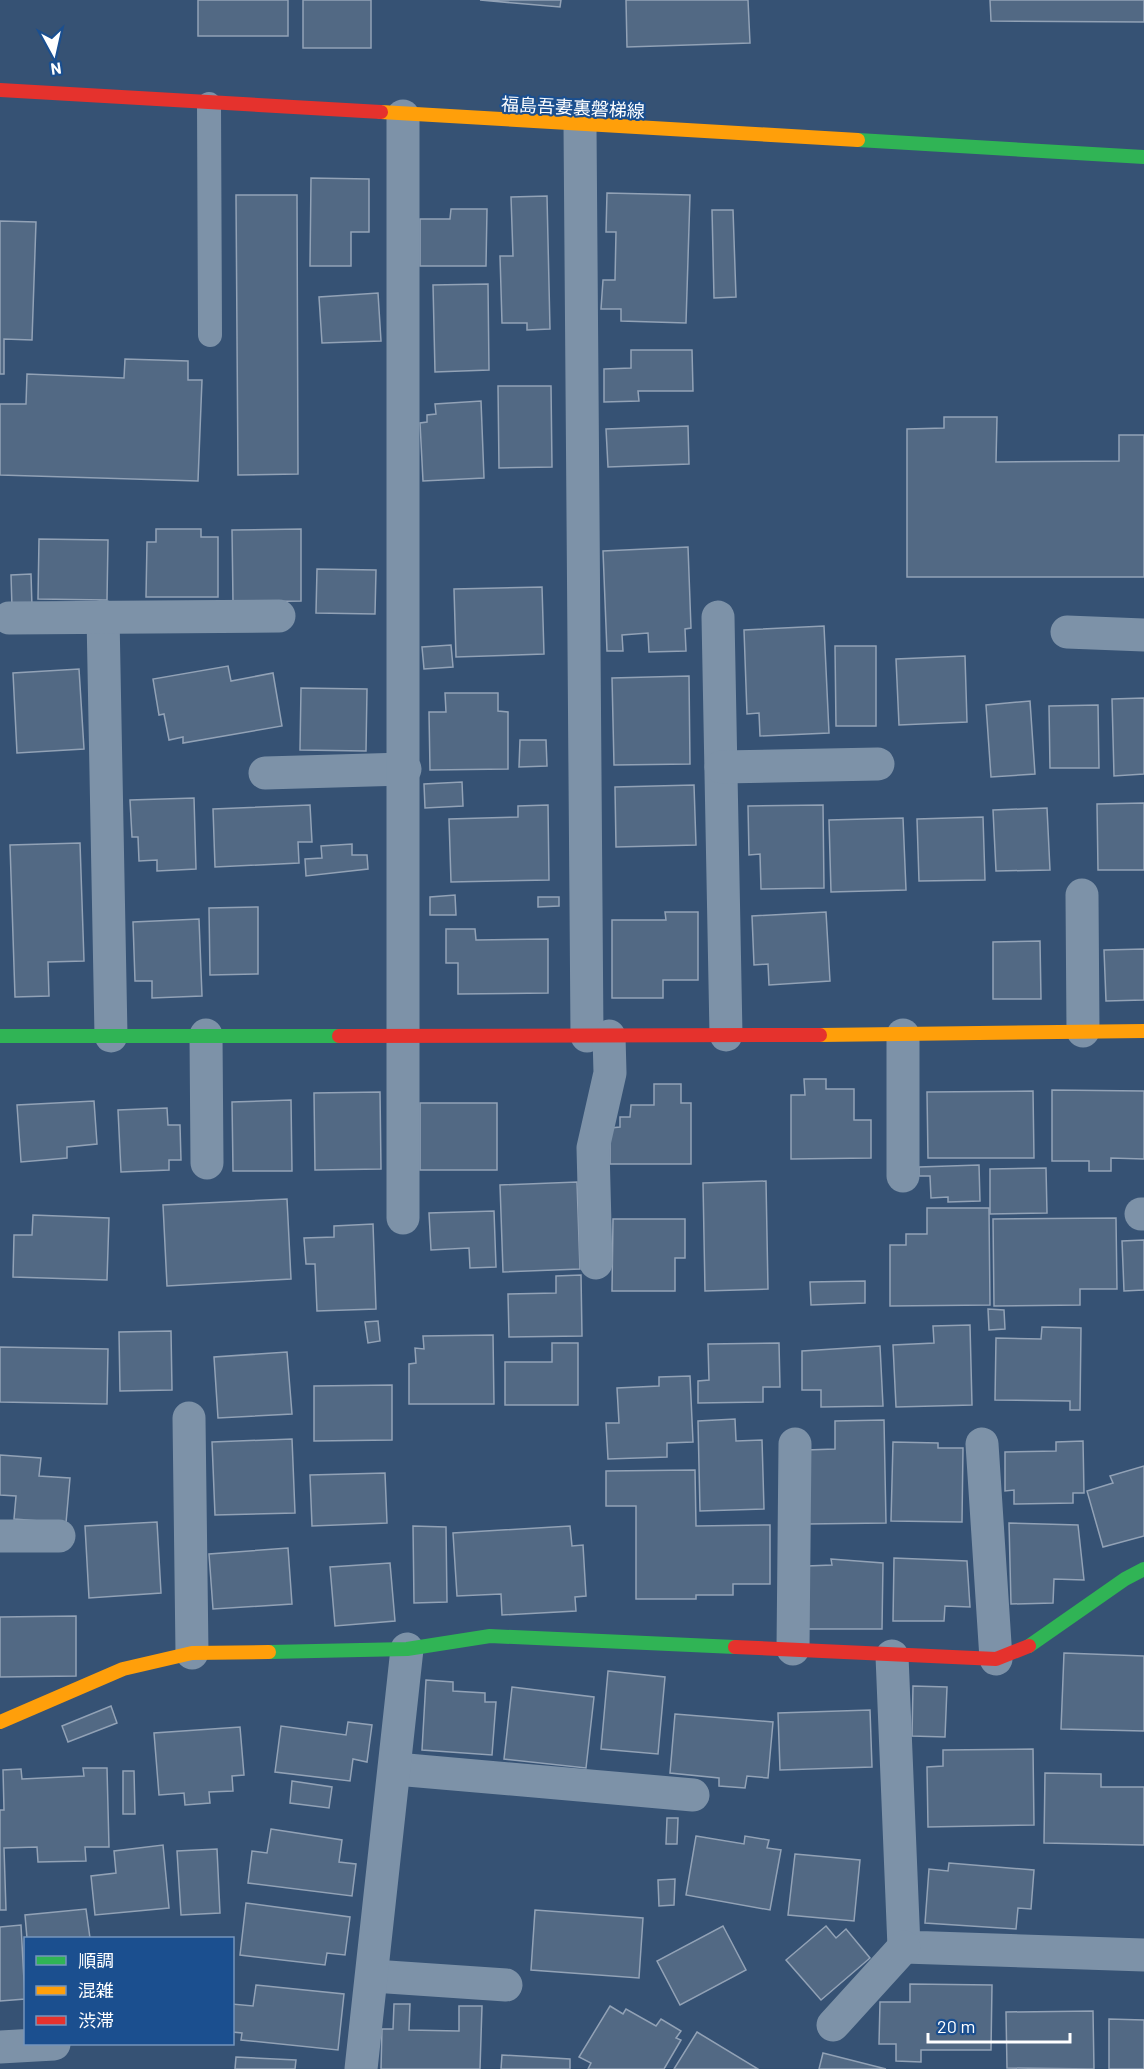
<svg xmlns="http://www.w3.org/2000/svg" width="1144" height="2069" font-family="Barlow,'Noto Sans JP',sans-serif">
<rect width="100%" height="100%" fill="#365274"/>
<g fill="#526984" stroke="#92a2b6" stroke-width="1.5">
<rect x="198" y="0" width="90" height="36"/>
<rect x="303" y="0" width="68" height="48"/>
<polygon points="480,0 561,0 560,7"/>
<polygon points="626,0 748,0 750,43 627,47"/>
<polygon points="990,0 1144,0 1144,22 991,21"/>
<polygon points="311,178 369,179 369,232 351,232 351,266 310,266"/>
<polygon points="607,193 690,195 686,323 621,321 621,309 601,309 603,280 615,280 616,232 606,232"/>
<polygon points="236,195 297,195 298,474 238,475"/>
<polygon points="547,196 550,329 527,330 527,323 502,323 500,256 513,256 511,197"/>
<polygon points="451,209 487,209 486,266 420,266 420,219 450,219"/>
<polygon points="712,210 733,210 736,297 714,298"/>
<polygon points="0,221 36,222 32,340 4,339 4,374 0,374"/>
<polygon points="488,284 489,370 435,372 433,285"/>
<polygon points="378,293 381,341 322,343 319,297"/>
<polygon points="631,350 692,350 693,391 638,391 639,401 604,402 604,369 631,368"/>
<polygon points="125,359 188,361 188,380 202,380 198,481 0,475 0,404 26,404 27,374 124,378"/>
<polygon points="498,386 551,386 552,467 499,468"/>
<polygon points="481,401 484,478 423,481 420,423 427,422 427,415 436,414 435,404"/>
<polygon points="944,417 997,417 996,462 1119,461 1119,435 1144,435 1144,577 907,577 907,429 944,428"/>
<polygon points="688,426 689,464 608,467 606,429"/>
<polygon points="156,529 201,529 201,537 218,537 218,597 146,597 147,542 156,542"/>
<polygon points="301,529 301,601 233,602 232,530"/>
<polygon points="39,539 108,540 107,600 38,599"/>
<polygon points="688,547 691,628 685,629 686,651 649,652 648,633 622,635 623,651 607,651 603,551"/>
<polygon points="317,569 376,570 375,614 316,613"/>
<polygon points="31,574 32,607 12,608 11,575"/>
<polygon points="542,587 544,654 456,657 454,589"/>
<polygon points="824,626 829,733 760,736 759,713 747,714 744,630"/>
<polygon points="451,645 453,667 424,669 422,647"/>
<polygon points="835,646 876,646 876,726 836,726"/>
<polygon points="965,656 967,722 899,725 896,659"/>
<polygon points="228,666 231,681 273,673 282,726 183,743 183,737 169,740 164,714 159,715 153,679"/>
<polygon points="79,669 84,749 17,753 13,673"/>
<polygon points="689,676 690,764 614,765 612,678"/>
<polygon points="301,688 367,689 366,751 300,750"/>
<polygon points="445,693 498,693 498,711 508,712 508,769 430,770 429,712 446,712"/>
<polygon points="1144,698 1144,774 1114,776 1112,699"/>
<polygon points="1030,701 1035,774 991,777 986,705"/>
<polygon points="1098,705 1099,768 1050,768 1049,706"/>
<polygon points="520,740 546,740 547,766 519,767"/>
<polygon points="462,782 463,806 425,808 424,784"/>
<polygon points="694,785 696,845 616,847 615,787"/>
<polygon points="194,798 196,869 157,871 157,860 139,861 138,837 132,837 130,800"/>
<polygon points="1144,803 1144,870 1098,870 1097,804"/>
<polygon points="310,805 312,842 298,842 299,863 215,867 213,809"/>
<polygon points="548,805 549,880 451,882 449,819 518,817 518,806"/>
<polygon points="823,805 824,888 761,889 760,854 749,855 748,806"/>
<polygon points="1047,808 1050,870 996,871 993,810"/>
<polygon points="983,817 985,880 919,881 917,819"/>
<polygon points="903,818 906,890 831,892 829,820"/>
<polygon points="80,843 84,961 48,962 49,996 15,997 10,845"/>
<polygon points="352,844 352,855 367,855 368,869 306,876 305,859 322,858 321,846"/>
<polygon points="455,895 456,915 430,915 430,897"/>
<polygon points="538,897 559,897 559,906 538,907"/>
<polygon points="258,907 258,974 210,975 209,908"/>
<polygon points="665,912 698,912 698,980 663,980 663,998 612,998 612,920 666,920"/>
<polygon points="826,912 830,981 769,985 768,964 754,965 752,916"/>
<polygon points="199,919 202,996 152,998 152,981 135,981 133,922"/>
<polygon points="446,929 475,929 476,940 548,939 548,993 458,994 458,963 446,963"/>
<polygon points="1040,941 1041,999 993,999 993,942"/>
<polygon points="1144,949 1144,1000 1106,1001 1104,950"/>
<polygon points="804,1079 826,1079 826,1089 854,1089 854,1120 871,1120 871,1158 791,1159 791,1095 805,1095"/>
<polygon points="654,1084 681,1084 681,1103 691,1103 691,1164 610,1164 610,1128 620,1127 620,1117 630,1117 631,1105 654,1105"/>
<polygon points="1052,1090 1144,1091 1144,1159 1111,1158 1111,1171 1089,1171 1089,1161 1052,1161"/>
<polygon points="1033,1091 1034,1158 928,1158 927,1092"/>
<polygon points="380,1092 381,1169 315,1170 314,1093"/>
<polygon points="291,1100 292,1171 233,1171 232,1102"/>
<polygon points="94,1101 97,1144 67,1147 67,1158 21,1162 17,1105"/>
<rect x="420" y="1103" width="77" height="67"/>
<polygon points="167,1108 168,1125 180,1125 181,1160 169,1160 169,1170 121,1172 118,1110"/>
<polygon points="979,1165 980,1201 948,1202 948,1197 931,1198 930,1176 919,1176 919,1167"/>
<polygon points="1046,1168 1047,1213 990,1214 990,1169"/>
<polygon points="766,1181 768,1289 705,1291 703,1183"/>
<polygon points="577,1182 580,1269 503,1272 500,1185"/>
<polygon points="287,1199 291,1279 167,1286 163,1205"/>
<polygon points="927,1208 989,1208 990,1305 890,1306 890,1245 906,1245 906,1234 927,1234"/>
<polygon points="494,1211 496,1267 470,1268 469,1248 431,1250 429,1213"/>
<polygon points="33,1215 109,1218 107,1280 13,1277 14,1235 32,1235"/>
<polygon points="1116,1218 1117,1289 1080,1289 1080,1305 994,1306 993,1219"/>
<polygon points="613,1219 685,1219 685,1258 675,1258 675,1291 612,1291"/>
<polygon points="373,1224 376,1309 317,1311 315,1264 306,1264 304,1238 334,1237 334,1226"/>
<polygon points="1144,1240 1144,1290 1124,1291 1122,1241"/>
<polygon points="581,1275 582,1336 509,1337 508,1294 556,1293 556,1276"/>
<polygon points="865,1281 865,1303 811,1305 810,1282"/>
<polygon points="988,1309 1004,1310 1005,1329 989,1330"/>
<polygon points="378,1321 380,1341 368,1343 365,1322"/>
<polygon points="970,1325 972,1405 896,1407 893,1345 934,1343 933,1326"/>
<polygon points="1042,1327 1081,1328 1080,1410 1070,1410 1070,1401 995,1400 996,1338 1041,1339"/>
<polygon points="171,1331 172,1390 120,1391 119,1332"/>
<polygon points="493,1335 494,1404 409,1404 409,1364 416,1363 415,1348 424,1349 423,1336"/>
<polygon points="552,1343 578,1343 578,1405 505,1405 505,1362 552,1362"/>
<polygon points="779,1343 780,1387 763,1387 763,1402 698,1403 698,1381 709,1380 708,1344"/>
<polygon points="880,1346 883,1406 821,1407 821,1390 802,1390 802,1351"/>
<polygon points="0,1347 108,1349 107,1404 0,1402"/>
<polygon points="287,1352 292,1414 218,1418 214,1357"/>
<polygon points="690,1376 693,1442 667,1443 667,1457 608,1459 606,1423 619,1423 617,1388 659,1386 659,1377"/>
<polygon points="392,1385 392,1440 314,1441 314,1386"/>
<polygon points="735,1419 736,1441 762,1440 764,1509 700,1511 698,1421"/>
<polygon points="884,1420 886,1523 807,1524 806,1450 835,1449 835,1421"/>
<polygon points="292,1439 295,1513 215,1515 212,1442"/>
<polygon points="1083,1441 1084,1493 1073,1493 1073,1503 1014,1504 1014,1490 1005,1491 1005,1452 1056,1451 1056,1442"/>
<polygon points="893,1442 938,1443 938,1448 963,1448 962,1522 891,1521"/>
<polygon points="0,1455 41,1458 39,1476 70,1478 66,1523 14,1519 16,1496 0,1495"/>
<polygon points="1144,1466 1144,1536 1103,1547 1087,1491 1113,1483 1110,1476"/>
<polygon points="695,1470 696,1526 770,1525 770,1584 733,1584 733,1595 696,1595 696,1599 636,1599 636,1506 606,1506 606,1471"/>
<polygon points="385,1473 387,1523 312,1526 310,1475"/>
<polygon points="157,1522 161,1593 89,1598 85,1526"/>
<polygon points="1009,1523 1078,1525 1084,1580 1054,1579 1053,1603 1011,1604"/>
<polygon points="413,1526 446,1527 447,1602 414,1603"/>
<polygon points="570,1526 572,1546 583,1545 586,1596 575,1597 576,1611 502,1615 501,1594 457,1596 453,1533"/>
<polygon points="288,1548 292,1604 213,1609 209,1554"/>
<polygon points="894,1558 967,1561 970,1607 945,1606 944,1621 893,1621"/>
<polygon points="831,1559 883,1563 882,1629 807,1629 807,1566 832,1565"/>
<polygon points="390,1563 395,1621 335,1626 330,1567"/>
<polygon points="76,1616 76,1676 0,1677 0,1617"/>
<polygon points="1064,1653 1144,1656 1144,1731 1061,1729"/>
<polygon points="608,1671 665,1677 658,1754 601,1749"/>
<polygon points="426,1680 453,1682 453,1691 485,1693 485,1702 496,1702 492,1755 422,1750"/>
<polygon points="913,1686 947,1687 945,1737 912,1736"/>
<polygon points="512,1687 594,1697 586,1768 504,1759"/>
<polygon points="111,1706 117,1723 68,1742 62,1726"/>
<polygon points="870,1710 872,1767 780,1770 778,1713"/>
<polygon points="675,1714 773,1722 768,1778 747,1776 745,1788 719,1786 719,1778 670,1773"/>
<polygon points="348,1722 372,1725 367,1762 353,1759 350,1781 275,1772 281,1726 346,1735"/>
<polygon points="240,1727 244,1775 232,1776 233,1791 209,1792 210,1803 185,1805 184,1793 159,1795 154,1733"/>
<polygon points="1033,1749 1034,1825 928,1827 927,1767 943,1766 943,1750"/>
<polygon points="83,1768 107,1768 109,1847 85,1847 86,1861 38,1862 37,1847 4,1848 6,1910 0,1910 0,1810 4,1810 3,1770 21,1769 22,1779 84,1776"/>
<polygon points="123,1771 134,1771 135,1814 123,1814"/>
<polygon points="1045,1773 1101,1774 1101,1787 1144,1787 1144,1845 1044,1843"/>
<polygon points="292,1781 332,1787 329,1808 290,1803"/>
<polygon points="667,1818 678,1818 677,1844 666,1844"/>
<polygon points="271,1829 342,1840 339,1862 356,1864 352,1896 248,1883 252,1851 267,1853"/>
<polygon points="696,1836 744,1844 745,1836 769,1840 767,1848 781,1850 770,1910 686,1895"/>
<polygon points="163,1845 169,1908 95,1915 91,1876 116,1873 114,1851"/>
<polygon points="217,1849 220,1913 181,1915 177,1851"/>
<polygon points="795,1854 860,1860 854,1921 788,1915"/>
<polygon points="949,1863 1034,1870 1031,1909 1018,1908 1016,1929 925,1923 929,1869 948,1871"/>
<polygon points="675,1879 674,1905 659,1906 658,1880"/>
<polygon points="246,1903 350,1917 345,1955 327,1953 325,1965 240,1955"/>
<polygon points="86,1909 90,1938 27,1938 25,1915"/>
<polygon points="535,1910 643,1918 639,1978 531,1970"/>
<polygon points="21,1925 25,1999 0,2001 0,1927"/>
<polygon points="723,1926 746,1970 680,2005 657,1961"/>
<polygon points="826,1926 836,1938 846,1929 870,1958 821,2000 786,1960"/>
<polygon points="910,1984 992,1985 991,2050 921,2050 921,2062 896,2061 896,2044 879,2044 880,2002 910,2002"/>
<polygon points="256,1985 344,1994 338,2050 241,2040 242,2033 232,2032 232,2004 253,2006"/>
<polygon points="394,2004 410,2004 409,2030 459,2031 459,2006 482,2006 480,2069 381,2069 382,2029 393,2029"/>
<polygon points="610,2006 623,2014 626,2009 656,2026 661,2019 681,2031 676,2038 681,2040 664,2069 588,2069 591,2063 579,2057"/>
<polygon points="1093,2011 1094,2069 1007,2068 1006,2012"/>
<polygon points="1109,2019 1144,2020 1144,2069 1109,2069"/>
<polygon points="697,2032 758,2069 674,2069"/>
<polygon points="823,2053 886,2069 819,2069"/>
<polygon points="502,2055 570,2059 570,2069 501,2069"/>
<polygon points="236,2057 296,2060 295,2069 235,2069"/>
</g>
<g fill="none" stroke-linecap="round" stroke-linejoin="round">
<polyline stroke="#7d92a8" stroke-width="24" points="209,104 210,335"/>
<g stroke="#7d92a8" stroke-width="33">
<polyline points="580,125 587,1036"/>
<polyline points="103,616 111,1036"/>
<polyline points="718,617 726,1035"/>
<polyline points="9,618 279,616"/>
<polyline points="1067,632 1144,635"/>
<polyline points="721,767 878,764"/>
<polyline points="265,773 405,769"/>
<polyline points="1082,895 1083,1031"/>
<polyline points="206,1035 207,1163"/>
<polyline points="903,1035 903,1176"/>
<polyline points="1141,1214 1144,1214"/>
<polyline points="403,1218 403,116"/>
<polyline points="596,1263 593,1148 610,1073 609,1036"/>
<polyline points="189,1418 192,1653"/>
<polyline points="982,1444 996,1659"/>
<polyline points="0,1536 59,1536"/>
<polyline points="793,1649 795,1444"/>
<polyline points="892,1656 904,1947 1144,1955"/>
<polyline points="396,1769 693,1795"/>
<polyline points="373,1976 506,1985"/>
<polyline points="833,2025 904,1947"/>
<polyline points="0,2047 54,2044"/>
<polyline points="361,2069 407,1649"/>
</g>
<g stroke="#30b455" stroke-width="14">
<polyline points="858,140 1144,157"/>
<polyline points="0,1036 339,1036"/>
<polyline points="1029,1646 1125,1579 1144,1569"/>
<polyline points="269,1652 407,1649 490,1636 735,1647"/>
</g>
<g stroke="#ff9f0a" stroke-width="14">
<polyline points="381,112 858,140"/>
<polyline points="820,1035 1144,1031"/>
<polyline points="0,1722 123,1669 192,1653 269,1652"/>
</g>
<g stroke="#e5322d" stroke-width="14">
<polyline points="0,90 381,112"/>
<polyline points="339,1036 820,1035"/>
<polyline points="735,1647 996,1659 1029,1646"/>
</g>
</g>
<g text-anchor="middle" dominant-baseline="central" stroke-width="4.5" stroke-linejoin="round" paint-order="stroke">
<g font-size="18" fill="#fff" stroke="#1b4f8f">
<text transform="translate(573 107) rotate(3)">福島吾妻裏磐梯線</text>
</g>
</g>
<rect x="24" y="1937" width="210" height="108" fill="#1b4f8f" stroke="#7695bc" stroke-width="1.5"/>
<rect x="36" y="1956" width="30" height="9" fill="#30b455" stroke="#7695bc" stroke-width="1.5"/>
<text x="78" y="1967" font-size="18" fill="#ffffff">順調</text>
<rect x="36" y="1986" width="30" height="9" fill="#ff9f0a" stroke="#7695bc" stroke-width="1.5"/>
<text x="78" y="1997" font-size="18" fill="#ffffff">混雑</text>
<rect x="36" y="2016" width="30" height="9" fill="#e5322d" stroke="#7695bc" stroke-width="1.5"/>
<text x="78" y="2027" font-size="18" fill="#ffffff">渋滞</text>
<g transform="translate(54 54) rotate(172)" stroke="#1b4f8f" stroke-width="4.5" paint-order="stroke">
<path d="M0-4.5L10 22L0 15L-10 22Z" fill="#ffffff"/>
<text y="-9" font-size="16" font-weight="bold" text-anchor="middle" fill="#ffffff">N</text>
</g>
<path d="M928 2033v9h142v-9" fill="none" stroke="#ffffff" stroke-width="3"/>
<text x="937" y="2033" font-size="18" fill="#ffffff" stroke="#1b4f8f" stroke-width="4.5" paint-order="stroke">20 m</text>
</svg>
